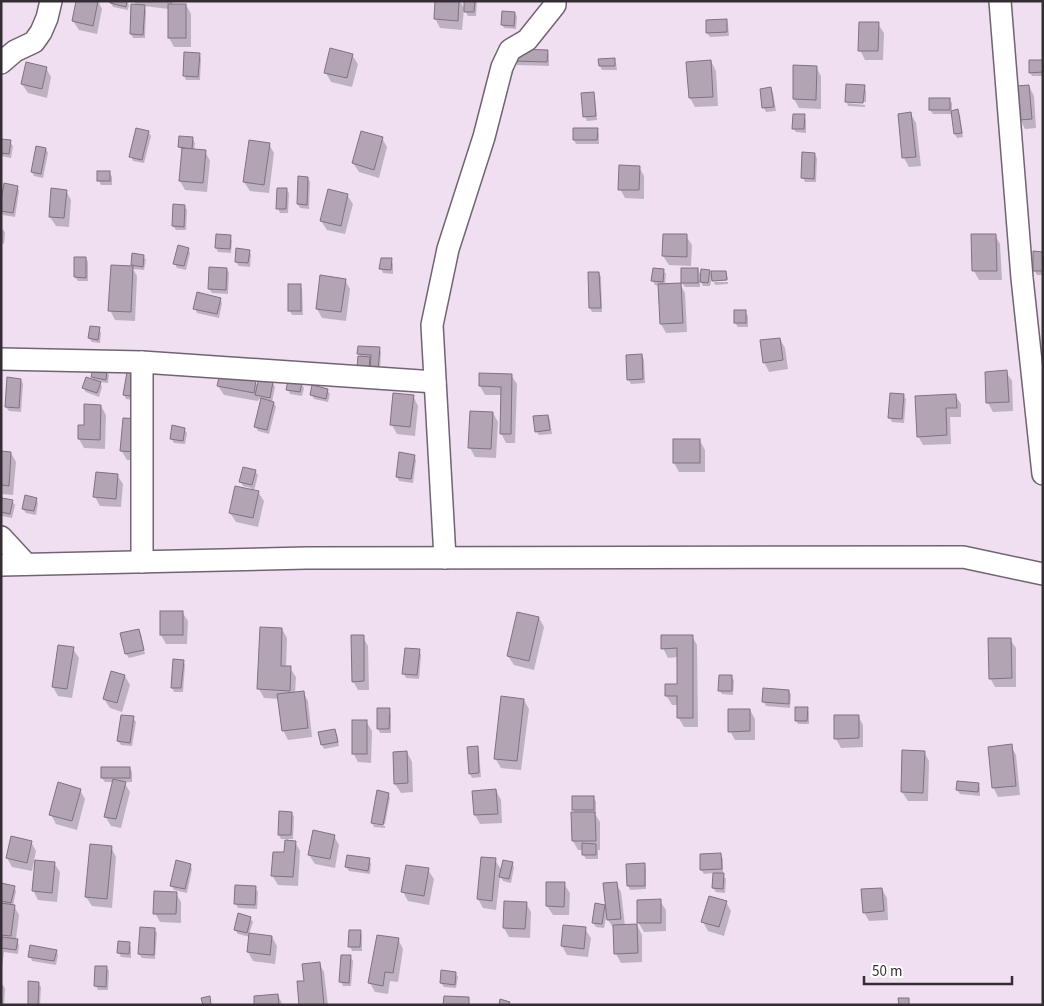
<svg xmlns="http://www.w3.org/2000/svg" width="1044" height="1006" font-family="'Source Sans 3',sans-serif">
<rect width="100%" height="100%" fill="#efdff0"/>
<g fill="#0003">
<polygon points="98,1 102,9 97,34 79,30 73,21"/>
<polygon points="111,1 127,1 129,5 128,10 113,7 111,3"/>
<polygon points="134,1 173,1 172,5 186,5 191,14 191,47 174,47 169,38 169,9 144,6 146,10 145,38 133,38 131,34 136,6"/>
<polygon points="436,1 460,1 465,10 465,1 477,1 476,16 468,16 464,9 462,30 440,28 435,18"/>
<polygon points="515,13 517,17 516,29 504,28 502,24"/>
<polygon points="726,20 728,24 729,36 710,37 707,33"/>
<polygon points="878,24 884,33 883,60 865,60 860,50"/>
<polygon points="547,51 549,55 549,66 517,65 515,60"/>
<polygon points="199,54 201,58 200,80 186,80 184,75"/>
<polygon points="352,55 358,64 352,87 331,82 326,73"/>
<polygon points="614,59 616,63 617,70 602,70 600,66 600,60"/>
<polygon points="711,61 716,71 718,106 695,107 690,98"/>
<polygon points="1043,61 1043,76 1032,76 1030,72"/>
<polygon points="795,67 816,67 821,76 821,109 799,108 794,99"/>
<polygon points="46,68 51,77 47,98 28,93 22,84"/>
<polygon points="847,85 864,86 866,91 866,102 847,101 847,103 846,101"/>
<polygon points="1029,86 1034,96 1036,128 1025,129 1020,120"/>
<polygon points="771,88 773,93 776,111 766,112 764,108 761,90"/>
<polygon points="593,93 595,97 597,120 587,121 585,116"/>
<polygon points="931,99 949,99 952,103 952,112 958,111 960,115 963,137 957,138 955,134 953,114 933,114 930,110"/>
<polygon points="847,103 865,105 865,107 848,106"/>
<polygon points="911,114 916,123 921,166 909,167 904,158"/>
<polygon points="804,115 806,120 806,133 796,132 793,128"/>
<polygon points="597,129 599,134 599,144 576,144 574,140"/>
<polygon points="148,132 151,136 144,163 133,161 131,156"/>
<polygon points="382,138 387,147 379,178 359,172 353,163"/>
<polygon points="193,139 195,143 194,151 205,151 210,161 207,192 185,190 180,181 183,151 179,147"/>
<polygon points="1,140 10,142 13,146 11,158 1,156"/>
<polygon points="269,144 274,153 269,193 250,191 244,182"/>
<polygon points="46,149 48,153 43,178 34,176 32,172"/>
<polygon points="814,154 817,158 816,182 805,182 803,178"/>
<polygon points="639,167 644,176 644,199 625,198 620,189"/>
<polygon points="109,172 112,177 112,185 101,185 99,181"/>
<polygon points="308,178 310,182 309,209 300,208 298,204"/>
<polygon points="17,187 19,191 15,217 3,215 1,211 1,208"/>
<polygon points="286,189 289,193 288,213 280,213 278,208"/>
<polygon points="66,191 71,200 69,227 56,226 50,217"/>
<polygon points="347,195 353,204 345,234 327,230 321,221"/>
<polygon points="184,206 187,210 186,230 176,230 173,226"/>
<polygon points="1,229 3,229 5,233 4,244 1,243"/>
<polygon points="664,235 686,236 692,245 691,266 669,265 663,256"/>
<polygon points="973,235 995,235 1000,244 1002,280 979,280 974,271"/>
<polygon points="230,237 232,241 231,253 218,252 216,248"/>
<polygon points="188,249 190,253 186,270 177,268 175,264"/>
<polygon points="249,251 251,255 250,267 239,266 236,262"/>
<polygon points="1043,253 1043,275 1037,275 1034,270"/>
<polygon points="143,256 146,260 144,270 133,269 137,276 135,321 115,320 110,310 112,266 133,267 132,265"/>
<polygon points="86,258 88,262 88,281 78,281 75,277"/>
<polygon points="391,260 393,264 393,274 383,273 381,269"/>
<polygon points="227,269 229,273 228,294 212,293 209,289"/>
<polygon points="654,269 663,270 666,274 665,285 680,284 685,293 687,332 666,333 661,324 659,286 655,285 653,281"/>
<polygon points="698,269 701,276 710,271 713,277 726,272 728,279 713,280 713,281 712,278 710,286 703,286 700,280 700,287 685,287 682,283"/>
<polygon points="599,273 601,277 602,312 592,312 590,308"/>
<polygon points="345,280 350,289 346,321 322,318 317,309"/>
<polygon points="714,282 728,282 728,284 715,285"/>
<polygon points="300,285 302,289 303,315 292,315 290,311"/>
<polygon points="220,299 222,303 219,318 197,313 195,308"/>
<polygon points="745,312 748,316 748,327 738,327 735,323"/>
<polygon points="99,329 101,333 100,343 92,342 89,338"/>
<polygon points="780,339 785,348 788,369 769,372 764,362"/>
<polygon points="379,348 381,352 380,369 371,373 359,354"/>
<polygon points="642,355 644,360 645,383 631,384 628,379"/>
<polygon points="106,371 109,375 108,383 100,382 102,387 99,397 86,392 83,388 94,381 92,377"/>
<polygon points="1006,372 1012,381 1013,411 993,412 988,403"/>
<polygon points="134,375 132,400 126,399 124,395"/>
<polygon points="511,375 517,384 515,443 506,443 501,433 502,395 485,395 480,386"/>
<polygon points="21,380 23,384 21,412 9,411 6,407"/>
<polygon points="255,381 258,386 273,383 275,387 272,402 274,403 276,407 269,434 258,431 255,426 262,400 259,399 258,401 224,395 218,386"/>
<polygon points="301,383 304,388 302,396 290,394 288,389"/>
<polygon points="327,390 330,394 328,402 314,399 312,395"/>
<polygon points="891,395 903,395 906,399 904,423 892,422 890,418"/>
<polygon points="955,395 961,404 961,417 950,417 951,444 923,445 918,436"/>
<polygon points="413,396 418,406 415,436 397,434 392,425"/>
<polygon points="101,406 106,415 105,449 84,448 79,439 80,426 85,426"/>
<polygon points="493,413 498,422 496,458 475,457 470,448"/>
<polygon points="548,416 550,420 552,434 539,435 536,431"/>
<polygon points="184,429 187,433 185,444 174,443 171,438"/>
<polygon points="144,430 142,461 127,460 121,450"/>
<polygon points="674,441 700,441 705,450 705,472 679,472 674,463"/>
<polygon points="1,452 11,453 16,462 13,495 1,494"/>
<polygon points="414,456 416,460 413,483 399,481 397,477"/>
<polygon points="255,471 258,475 254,491 258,492 264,501 258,527 236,522 230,513 251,490 251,488 243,486 241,482"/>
<polygon points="117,475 123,484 121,507 100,506 95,497"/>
<polygon points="3,499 12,501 15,505 12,518 2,516 1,514"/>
<polygon points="36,499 38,503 36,515 26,513 23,509"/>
<polygon points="182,612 188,621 187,644 166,644 161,635"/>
<polygon points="539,618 544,627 534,670 514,665 508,656"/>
<polygon points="261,628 282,629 287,638 286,667 290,668 296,677 295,693 303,692 308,701 312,737 288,740 283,730 279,699 264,698 259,689"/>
<polygon points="138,630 141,634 145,654 129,658 126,654"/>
<polygon points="692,636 697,645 698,727 684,727 678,717 678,705 672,705 666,695 678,685 678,657 668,658 663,648"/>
<polygon points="363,637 368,646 369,690 358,690 353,681"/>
<polygon points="1010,639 1016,648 1016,687 995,687 990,678"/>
<polygon points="73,649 79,658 72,698 58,696 53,687"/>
<polygon points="419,650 421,655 419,679 406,678 404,674"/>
<polygon points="183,661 185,665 183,692 174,692 172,687"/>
<polygon points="125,676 130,685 122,712 110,708 104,699"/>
<polygon points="732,677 734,681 733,695 722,694 719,690"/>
<polygon points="764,690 789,691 791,695 790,708 766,706 764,702"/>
<polygon points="524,700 529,709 521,770 501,768 495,758"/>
<polygon points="807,708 809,712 809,724 798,724 796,720"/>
<polygon points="389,710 391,714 391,733 380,733 378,728"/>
<polygon points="750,710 755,719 755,740 735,740 730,731"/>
<polygon points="858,716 863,725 863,747 841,748 836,739"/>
<polygon points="133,718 136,722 132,746 121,745 118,741"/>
<polygon points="366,721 372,731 371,763 358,762 353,753"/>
<polygon points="335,730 337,734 339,746 324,749 322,745"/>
<polygon points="1011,746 1016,755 1020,795 998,797 993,787"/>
<polygon points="477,748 479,752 481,777 472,778 470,774"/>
<polygon points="407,752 412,762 413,792 401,793 395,784"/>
<polygon points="924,752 929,761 928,801 908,801 902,792"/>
<polygon points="130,768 132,772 132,782 124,782 130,792 121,828 111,826 105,816 114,782 105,782 102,778"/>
<polygon points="978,784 980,788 980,796 960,794 957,790"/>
<polygon points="80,790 85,799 77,830 56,824 51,815"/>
<polygon points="496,790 501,800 502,823 480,824 475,815"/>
<polygon points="388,794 390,798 385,824 373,822 373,824 385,826 385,828 374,827 372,822"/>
<polygon points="594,798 596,802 596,814 595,814 600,822 600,850 598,850 598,859 586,859 583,854 583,850 578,850 573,841 572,813 575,813 573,810"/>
<polygon points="292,813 294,817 293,839 288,839 288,841 295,842 300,851 298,886 278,885 272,875 286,854 287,839 281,839 279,835"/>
<polygon points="334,836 339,845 335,868 315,864 309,855"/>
<polygon points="31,842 36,851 34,861 54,863 60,872 57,902 38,900 33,890 36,863 34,862 32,871 12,867 7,858"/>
<polygon points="91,846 111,847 116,857 112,908 92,906 86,897"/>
<polygon points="720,855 723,859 723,875 726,879 725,893 716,892 713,888 714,873 704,874 701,870"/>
<polygon points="348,857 369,859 371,864 370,874 349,871 346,867"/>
<polygon points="482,858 495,860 502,871 512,863 514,867 511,883 503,881 500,876 496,910 483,908 478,899"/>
<polygon points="644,864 646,869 646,889 630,890 628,885"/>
<polygon points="190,865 192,869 187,893 174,890 172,886"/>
<polygon points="428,870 434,879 429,905 408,901 403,892"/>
<polygon points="616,883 621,892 625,926 637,925 642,935 642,962 621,963 616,954 614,929 608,920 607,913 604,928 596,927 593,923 604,906 607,912"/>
<polygon points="1,884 14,887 16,891 13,906 14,906 19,915 16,939 19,945 18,954 4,952 2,968 1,968"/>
<polygon points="564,884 570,893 569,915 553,915 547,906"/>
<polygon points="237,887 255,888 258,892 257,909 238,908 236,904"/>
<polygon points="882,889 887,898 888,920 869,921 864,912"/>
<polygon points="176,893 181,902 181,923 160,922 155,913"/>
<polygon points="660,901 666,910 666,931 644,932 638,922"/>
<polygon points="726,902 731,911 724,936 708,931 703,922"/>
<polygon points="526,903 531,912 530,938 509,937 504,928"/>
<polygon points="250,918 253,922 249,934 272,937 277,946 275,964 253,961 248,952 250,937 238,934 235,930"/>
<polygon points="154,929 157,933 155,959 142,958 139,954"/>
<polygon points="585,929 591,938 588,957 567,955 562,946"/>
<polygon points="360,931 362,935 362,951 352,951 350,946"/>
<polygon points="398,939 403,949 398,982 390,981 388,994 375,992 370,983"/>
<polygon points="129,943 131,948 131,958 121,957 119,953"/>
<polygon points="56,951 58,955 56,965 32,961 30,956"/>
<polygon points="350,956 353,961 351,986 343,986 341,982"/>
<polygon points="319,963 324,972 328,1005 301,1005 305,982"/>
<polygon points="106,967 109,971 108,990 98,990 96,986"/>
<polygon points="455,973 458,977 456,988 444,987 441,983"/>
<polygon points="38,983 41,987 40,1005 29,1005"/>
<polygon points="1,985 3,985 5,989 4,1005 1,1005"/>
<polygon points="278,996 283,1005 255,1005"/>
</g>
<g fill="#b3a4b4" stroke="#807281">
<polygon points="76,1 98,1 93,26 72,21"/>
<polygon points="110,1 127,1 126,7 110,3"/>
<polygon points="435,1 459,1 458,21 434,19"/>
<polygon points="464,1 475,1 474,12 464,12"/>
<polygon points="131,4 145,5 143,35 130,34"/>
<rect x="168" y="4" width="18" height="34"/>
<polygon points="502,11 515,12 514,26 501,25"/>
<polygon points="727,19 727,32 706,33 706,20"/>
<polygon points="859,22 879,22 878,51 858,51"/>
<polygon points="330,48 353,54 347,78 324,73"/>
<polygon points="514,49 548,50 547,62 514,61"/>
<polygon points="184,52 200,53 198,77 183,76"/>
<polygon points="615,58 615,66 599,66 598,59"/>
<polygon points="711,60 713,97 689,98 686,62"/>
<polygon points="1029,60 1043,60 1043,72 1029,73"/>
<polygon points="26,62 47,67 42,89 21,84"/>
<polygon points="793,65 817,66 816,100 793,99"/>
<polygon points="846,84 865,85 863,103 845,102"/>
<polygon points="1029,85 1032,119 1019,120 1016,86"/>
<polygon points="771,87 774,107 762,108 760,89"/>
<polygon points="594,92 596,116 583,117 581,93"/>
<rect x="929" y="98" width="21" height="12"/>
<polygon points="958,109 962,133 954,134 951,111"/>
<polygon points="911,112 916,157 902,158 898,114"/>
<polygon points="793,114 805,114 804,129 792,129"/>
<polygon points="136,128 149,131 142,160 129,157"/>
<polygon points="573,128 598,128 597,140 573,140"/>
<polygon points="361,131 383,137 374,170 352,163"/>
<polygon points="179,136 193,137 192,149 178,147"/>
<polygon points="1,139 11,140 9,154 1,153"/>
<polygon points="249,140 270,143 264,185 243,182"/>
<polygon points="36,146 46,148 41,174 31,172"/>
<polygon points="182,148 206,150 203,183 179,181"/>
<polygon points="802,152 815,153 814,179 801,178"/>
<polygon points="619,165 640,166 639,190 618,190"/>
<rect x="97" y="171" width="13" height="10"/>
<polygon points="298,176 308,177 307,205 297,204"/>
<polygon points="4,183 18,186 13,213 1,211 1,201"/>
<polygon points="51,188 67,190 64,218 49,217"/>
<polygon points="277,188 287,188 286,209 276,209"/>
<polygon points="328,189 348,194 341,226 320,221"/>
<polygon points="173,204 185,205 184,227 172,226"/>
<polygon points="216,234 231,235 230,249 215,248"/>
<polygon points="663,234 687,234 687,257 662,256"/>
<polygon points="971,234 996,234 997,271 972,271"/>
<polygon points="178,245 189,248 184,266 173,264"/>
<polygon points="236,248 250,250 248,263 235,262"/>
<polygon points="1033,251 1043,252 1043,271 1033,271"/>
<polygon points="132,253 144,255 143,267 131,265"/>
<polygon points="74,257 86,257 86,278 74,277"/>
<polygon points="381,258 392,258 391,270 379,269"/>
<polygon points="111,265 133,266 131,312 108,311"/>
<polygon points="209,267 227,268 226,290 208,289"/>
<polygon points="653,268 664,269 663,282 651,281"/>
<rect x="681" y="268" width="17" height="15"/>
<polygon points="701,269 710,270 708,283 700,282"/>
<polygon points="711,271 726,271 727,280 712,281"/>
<polygon points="588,272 599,272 601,308 589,308"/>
<polygon points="320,275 346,279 341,312 316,309"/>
<polygon points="681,283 683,323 660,324 658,284"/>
<rect x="288" y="284" width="13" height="27"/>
<polygon points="197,292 221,298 217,314 193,309"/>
<rect x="734" y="310" width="12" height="13"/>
<polygon points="90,326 100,327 98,340 88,338"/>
<polygon points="780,338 783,360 763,363 760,340"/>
<polygon points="358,346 380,347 378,370 370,370 371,355 357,354"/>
<polygon points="642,354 643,379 627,380 626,355"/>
<polygon points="358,356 370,357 369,369 357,368"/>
<polygon points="93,368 107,370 106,380 91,377"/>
<polygon points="1007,370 1009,402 986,403 985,372"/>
<polygon points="127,372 135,374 130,396 123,395"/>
<polygon points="220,373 256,380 254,393 217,386"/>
<polygon points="479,373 512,374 511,434 500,434 501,387 479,386"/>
<polygon points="7,377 21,379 19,408 5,407"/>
<polygon points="86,377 101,382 97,393 82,388"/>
<polygon points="259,378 273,382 270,398 255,395"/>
<polygon points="288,380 302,382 300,392 286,390"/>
<polygon points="312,385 328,389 326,399 310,395"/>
<polygon points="393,393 414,395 410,427 390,425"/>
<polygon points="890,393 904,394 902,419 888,418"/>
<polygon points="956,394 957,408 946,408 947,435 917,437 915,396"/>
<polygon points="261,398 274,402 267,430 254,427"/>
<polygon points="84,404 101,405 100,440 78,439 78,425 84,425"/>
<polygon points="470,411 493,412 491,449 468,448"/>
<polygon points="548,415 550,430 535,432 533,416"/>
<polygon points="123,418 140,419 137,452 120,451"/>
<polygon points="172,425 185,428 183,441 170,439"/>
<rect x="673" y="439" width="27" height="24"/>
<polygon points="1,451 11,452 9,486 1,485"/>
<polygon points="399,452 415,455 411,479 396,477"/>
<polygon points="243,467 256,470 252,485 239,482"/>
<polygon points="96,472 118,474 116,499 93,497"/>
<polygon points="235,486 259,491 253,518 229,513"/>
<polygon points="25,495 37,498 34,511 22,509"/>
<polygon points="2,498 13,500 10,514 1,512"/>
<rect x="160" y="611" width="23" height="24"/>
<polygon points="517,612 539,617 529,661 507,656"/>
<polygon points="260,627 282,628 281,666 291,666 290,691 257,689"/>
<polygon points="139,629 144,650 125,654 120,633"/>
<polygon points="351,635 364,635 364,681 352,682"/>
<polygon points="661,635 693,635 693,718 677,718 677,696 665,696 665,684 677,684 677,648 661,649"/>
<polygon points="988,638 1011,638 1012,678 989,679"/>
<polygon points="58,645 74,647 67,689 52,687"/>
<polygon points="405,648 420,649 417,675 402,674"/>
<polygon points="173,659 184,660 181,688 171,688"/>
<polygon points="111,671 125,675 117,703 103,699"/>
<polygon points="719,675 732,675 732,691 718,691"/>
<polygon points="763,688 789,690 789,704 762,702"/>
<polygon points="304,691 308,728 282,731 277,694"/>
<polygon points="501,696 524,699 517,761 494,759"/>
<polygon points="795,707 808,707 807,721 795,721"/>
<polygon points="377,708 390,708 389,729 377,729"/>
<polygon points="728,709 750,709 750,731 728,732"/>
<polygon points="121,715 134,716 130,743 117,741"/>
<polygon points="834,715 859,715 859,738 834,739"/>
<rect x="352" y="720" width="15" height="34"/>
<polygon points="335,729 338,742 321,745 318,732"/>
<polygon points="1012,744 1016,786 992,788 988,747"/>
<polygon points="478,746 479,773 469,774 467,747"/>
<polygon points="902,750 925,751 923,793 901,792"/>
<polygon points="407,751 408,783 394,784 393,752"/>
<rect x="101" y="767" width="29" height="11"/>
<polygon points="113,779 126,782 116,819 104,817"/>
<polygon points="957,781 979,783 978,792 956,790"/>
<polygon points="58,782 81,789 72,821 49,815"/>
<polygon points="496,789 498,814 474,815 472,791"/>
<polygon points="377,790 389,793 383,825 371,823"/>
<rect x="572" y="796" width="22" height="14"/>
<polygon points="279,811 292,812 291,835 278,835"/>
<polygon points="571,812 595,812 596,841 572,841"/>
<polygon points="313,830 335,835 330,859 308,855"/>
<polygon points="11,836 32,841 27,863 6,858"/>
<polygon points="285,840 296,841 293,877 271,876 273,852 284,852"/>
<polygon points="582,843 596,844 596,855 582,855"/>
<polygon points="90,844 112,846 107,899 85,897"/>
<polygon points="721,853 722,869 700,870 700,854"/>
<polygon points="347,855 370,858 368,871 345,867"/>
<polygon points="481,857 496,858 492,901 477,899"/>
<polygon points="35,860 55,862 52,893 32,891"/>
<polygon points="176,860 191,864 185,889 170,886"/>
<polygon points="503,860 513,862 509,879 499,877"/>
<polygon points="645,863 645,886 627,886 626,864"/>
<polygon points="406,865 429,868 424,896 401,892"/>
<polygon points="713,873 724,873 723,889 712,888"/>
<polygon points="546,882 565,882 564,907 546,906"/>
<polygon points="617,882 621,919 607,920 603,883"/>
<polygon points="1,883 15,886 11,903 1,901"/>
<polygon points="235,885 256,886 255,905 234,904"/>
<polygon points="882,888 884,911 863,913 861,889"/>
<polygon points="154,891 177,892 176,914 153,914"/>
<polygon points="709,896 727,901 719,927 701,922"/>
<polygon points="661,899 661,923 637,923 637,900"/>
<polygon points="504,901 527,902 525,929 503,928"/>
<polygon points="1,903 15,905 11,936 1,935"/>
<polygon points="595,903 605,905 602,924 592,923"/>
<polygon points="238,913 251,917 247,933 234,930"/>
<polygon points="637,924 638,953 614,954 613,925"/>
<polygon points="563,925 586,927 584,949 561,946"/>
<polygon points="140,927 155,928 154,955 138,954"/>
<polygon points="349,930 361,930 360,947 348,947"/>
<polygon points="249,933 272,936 270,955 247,952"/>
<polygon points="377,935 399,938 393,973 385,972 383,986 368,983"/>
<polygon points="2,937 18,939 16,950 1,948"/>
<polygon points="118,941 130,942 129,954 117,953"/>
<polygon points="30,945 57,950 54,961 28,957"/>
<polygon points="341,955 351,955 349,983 339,982"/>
<polygon points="320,962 324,1005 299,1005 297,981 304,981 302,964"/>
<polygon points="95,966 107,966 106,987 94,986"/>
<polygon points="441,970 456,972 455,985 440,983"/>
<polygon points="28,981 39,982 38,1005 28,1005"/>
<polygon points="278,994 279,1005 254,1005 254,996"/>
<polygon points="210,996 211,1005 203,1005 201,998"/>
<polygon points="444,996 469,997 469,1005 443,1005"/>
<polygon points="898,998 909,998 909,1005 899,1005"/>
<polygon points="500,999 510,1002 509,1005 499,1005"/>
</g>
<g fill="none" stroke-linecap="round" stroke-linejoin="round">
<defs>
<g id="minor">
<polyline points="1000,1 1022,278 1043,474"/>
<polyline points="1,63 15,51 34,42 41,32 47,18 51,1"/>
<polyline points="1,359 142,362 435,382"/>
<polyline points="142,362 142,562"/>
<polyline points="1,537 26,564"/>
<polyline points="445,558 432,325 448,249 484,137 502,67 510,50 527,40 555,5 555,1"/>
<polyline points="1,565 306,558 963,557 1043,574"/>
</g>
</defs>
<use href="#minor" stroke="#716472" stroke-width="24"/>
<use href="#minor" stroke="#fff" stroke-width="21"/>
</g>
<rect width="1044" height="1006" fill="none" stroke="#342e34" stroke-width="5"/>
<path d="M864 976v8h148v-8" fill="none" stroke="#342e34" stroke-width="2.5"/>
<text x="872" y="976" font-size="15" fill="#342e34" stroke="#ffffff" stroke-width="4" paint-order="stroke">50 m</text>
</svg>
